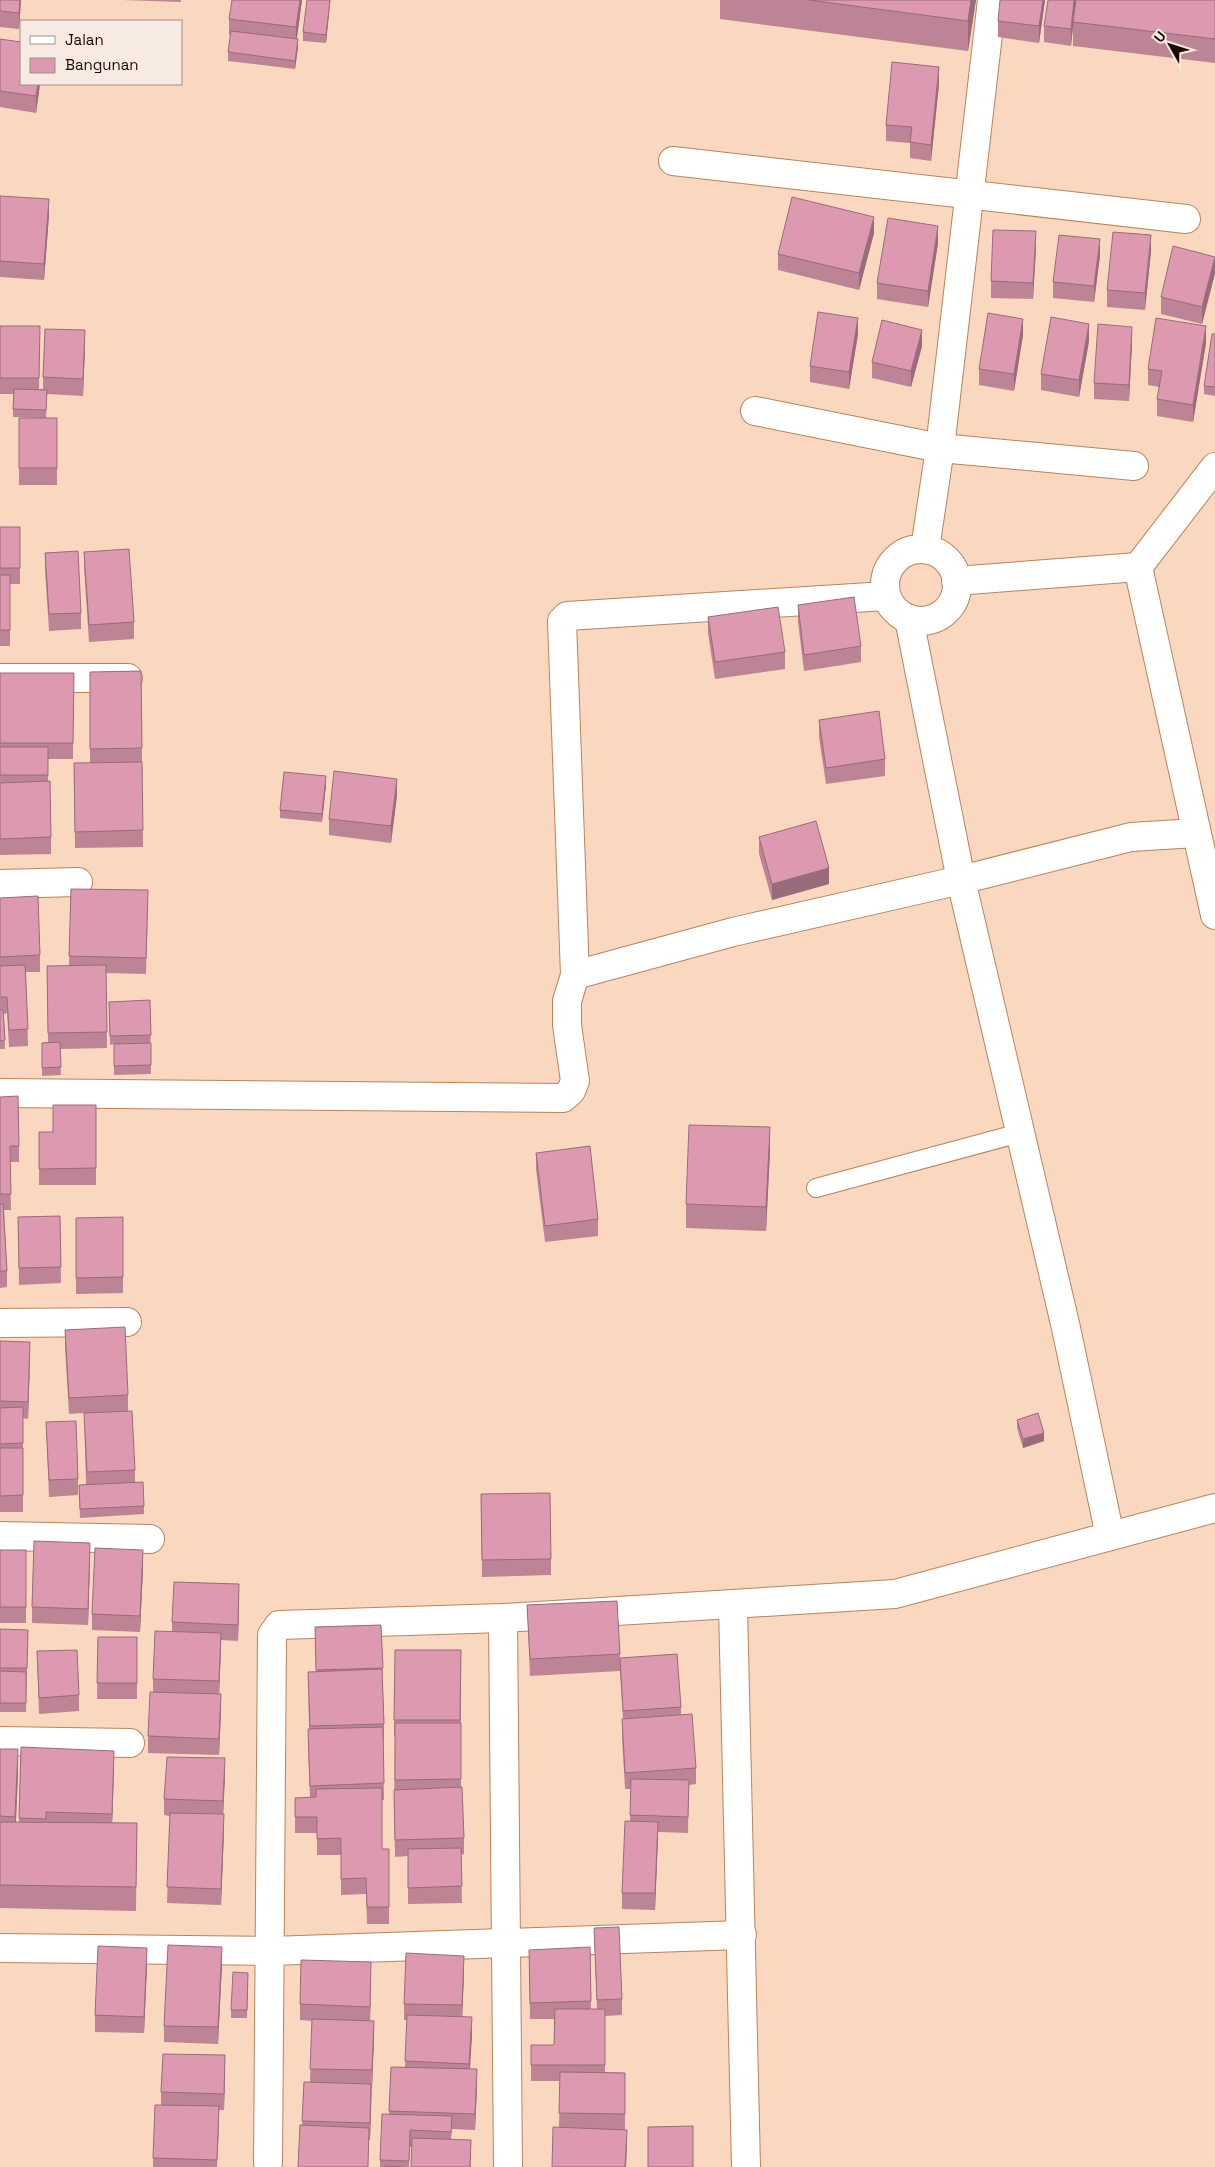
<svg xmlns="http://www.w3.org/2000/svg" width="1215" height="2167" font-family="'Space Grotesk',sans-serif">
<rect width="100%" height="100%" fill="#fad8bf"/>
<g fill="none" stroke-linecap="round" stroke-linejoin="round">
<defs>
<polyline id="lane" points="816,1188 1020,1133"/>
<g id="street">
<polyline points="673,161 1186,219"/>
<polyline points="755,411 940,448 1134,466"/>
<polyline points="925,549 940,448 992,0"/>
<circle cx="921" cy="585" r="36"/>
<polyline points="1138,567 1215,467"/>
<polyline points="956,581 1138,567 1215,915"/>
<polyline points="909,619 961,880 1066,1328 1110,1536"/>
<polyline points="0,678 128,678"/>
<polyline points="0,884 78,882"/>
<polyline points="575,975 733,932 961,880 1131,837 1196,833"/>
<polyline points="0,1093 563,1098 571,1091 575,1081 567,1025 567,1001 575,975 562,621 567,616 886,596"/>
<polyline points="0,1323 127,1322"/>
<polyline points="0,1536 150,1539"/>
<polyline points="733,1606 746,2167"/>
<polyline points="503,1618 508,2167"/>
<polyline points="0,1741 130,1743"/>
<polyline points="0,1948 271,1951 742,1935"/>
<polyline points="268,2163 272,1635 279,1625 503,1618 895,1594 1215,1508"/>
</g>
</defs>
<use href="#lane" stroke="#b8845c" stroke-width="20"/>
<use href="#street" stroke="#b8845c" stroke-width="30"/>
<use href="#lane" stroke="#fff" stroke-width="18"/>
<use href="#street" stroke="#fff" stroke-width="28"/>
</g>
<g fill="#bd8496">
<polygon points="0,0 21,0 19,29 0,27"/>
<polygon points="122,0 181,0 181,2"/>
<polygon points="302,0 297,39 298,47 295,69 228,61 228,52 231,35 229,35 229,19"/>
<polygon points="330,0 326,43 303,41 303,32"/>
<polygon points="720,0 976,0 968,51 720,19"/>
<polygon points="1045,0 1039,43 998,37 998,21"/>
<polygon points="1215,0 1215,63 1073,46 1073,23 1071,46 1044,42 1044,26"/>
<polygon points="0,39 40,84 36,113 0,107"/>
<polygon points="939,84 931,161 910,158 910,143 886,141 886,125"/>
<polygon points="0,196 49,215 44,280 0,277"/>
<polygon points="874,233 859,290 778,270 778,254"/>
<polygon points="938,243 928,307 877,299 877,283"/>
<polygon points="1036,248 1033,299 991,298 991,281"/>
<polygon points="1151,251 1145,310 1107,307 1107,290"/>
<polygon points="1100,256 1094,302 1053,298 1053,282"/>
<polygon points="1215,273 1202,324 1161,314 1161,297"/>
<polygon points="0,326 40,326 39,389 43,389 43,377 85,346 83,396 47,394 46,418 57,418 57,485 19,485 19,418 40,418 13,417 13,394 0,394"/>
<polygon points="858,334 849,389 810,382 810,366"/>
<polygon points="1215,334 1215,396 1204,394 1204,386"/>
<polygon points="1023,335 1014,391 979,385 979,369"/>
<polygon points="1089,341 1079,397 1041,390 1041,374"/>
<polygon points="1132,343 1129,401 1094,399 1094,383"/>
<polygon points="1206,343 1193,422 1157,416 1157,399 1159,387 1148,385 1148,369"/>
<polygon points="922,346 911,387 872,378 872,362"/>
<polygon points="0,527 20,527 20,584 10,584 10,646 0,646"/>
<polygon points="84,552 134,622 134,639 89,642 84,568"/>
<polygon points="45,553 81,613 81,629 49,631 45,570"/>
<polygon points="798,605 861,646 861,662 804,671 798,622"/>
<polygon points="708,617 785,652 785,669 715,679 708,633"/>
<polygon points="141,671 143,847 75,848 74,763 90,763 90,672"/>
<polygon points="0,673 74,673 73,759 48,759 48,782 51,837 51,854 0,855"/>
<polygon points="819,720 885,759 885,776 826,784 819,737"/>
<polygon points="326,785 322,822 280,818 280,810"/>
<polygon points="397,795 391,843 329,835 329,819"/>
<polygon points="759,837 829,884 772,900 759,854"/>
<polygon points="71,889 148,907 146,974 106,973 107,1048 60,1049 61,1075 42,1076 42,1043 48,1042 47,966 69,966"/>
<polygon points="0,898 40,955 40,972 26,972 28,1046 9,1047 7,1013 4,1014 5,1049 0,1049"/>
<polygon points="150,1000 151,1074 114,1075 114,1044 110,1045 109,1002"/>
<polygon points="0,1097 19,1146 19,1162 10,1162 11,1210 4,1210 7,1271 7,1287 0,1288"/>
<polygon points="96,1105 96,1185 39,1185 39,1132 53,1132"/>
<polygon points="770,1151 766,1231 686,1228 686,1204"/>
<polygon points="536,1153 598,1219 598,1236 545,1242 536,1169"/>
<polygon points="60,1216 61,1283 19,1285 18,1217"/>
<polygon points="123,1217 123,1293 76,1294 76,1218"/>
<polygon points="65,1330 128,1395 128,1411 135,1470 135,1482 144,1506 144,1514 80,1518 79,1485 86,1485 84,1413 69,1414 65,1347"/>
<polygon points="0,1341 30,1358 28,1419 23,1418 23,1512 0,1512"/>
<polygon points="1017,1420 1044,1441 1023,1448 1017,1428"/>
<polygon points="46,1422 78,1479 78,1495 49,1497"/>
<polygon points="481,1494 551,1559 551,1575 482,1577"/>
<rect x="0" y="1550" width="26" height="73"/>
<polygon points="90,1559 88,1625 32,1623 32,1607"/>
<polygon points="143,1567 140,1632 92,1630 92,1614"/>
<polygon points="239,1600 238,1641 221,1640 219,1694 221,1710 219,1755 148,1753 148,1736 153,1692 153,1679 172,1631 172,1622"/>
<polygon points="617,1601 620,1658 681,1707 681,1715 696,1768 696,1784 689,1785 688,1833 658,1832 655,1910 622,1909 622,1893 630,1821 631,1789 625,1789 622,1736 622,1719 623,1719 620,1671 530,1676 527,1605"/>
<polygon points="381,1625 384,1724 384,1740 383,1740 384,1800 382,1800 382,1849 389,1849 389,1924 367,1924 366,1894 341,1895 341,1855 317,1855 317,1833 295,1833 295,1798 310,1797 308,1746 308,1729 309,1729 308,1672 316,1672 315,1627"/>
<polygon points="0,1629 28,1630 26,1712 0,1712"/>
<polygon points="98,1637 137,1637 137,1699 97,1699"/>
<polygon points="461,1650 461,1787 464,1838 464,1854 461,1855 462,1903 408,1904 408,1856 395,1857 394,1806 395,1736 394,1736 394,1720"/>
<polygon points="37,1651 79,1695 79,1711 39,1714"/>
<polygon points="21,1747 114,1767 112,1823 137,1823 136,1911 0,1908 0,1749 18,1773 16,1822 19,1822"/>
<polygon points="225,1775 223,1814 224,1830 221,1905 167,1903 170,1816 164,1815 164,1799"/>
<polygon points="594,1928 622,1999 622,2015 605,2016 605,2072 625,2073 625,2130 627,2146 626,2167 552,2167 559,2127 560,2081 531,2081 531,2045 554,2045 554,2019 530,2019 529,1966 590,1947 591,2009 597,2009"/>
<polygon points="147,1964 144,2033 95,2032 95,2015"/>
<polygon points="222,1964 218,2044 164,2042 164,2026"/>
<polygon points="464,1972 462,2017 472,2034 470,2069 477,2086 475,2130 452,2129 451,2140 471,2140 471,2167 411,2167 412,2147 410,2147 409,2167 380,2167 380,2160 389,2114 391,2067 405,2067 407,2020 404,2020 404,2004"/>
<polygon points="371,1978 370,2020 374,2037 370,2140 302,2126 304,2082 310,2082 312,2021 300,2020 300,2004"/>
<polygon points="248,1981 247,2018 231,2018 231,2010"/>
<polygon points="225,2072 224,2110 219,2110 217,2167 153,2167 153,2158 161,2105 161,2092"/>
</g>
<g fill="#9a6b7a">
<polygon points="20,0 21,0 19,29 19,13"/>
<polygon points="300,0 302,0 296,43 296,27"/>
<polygon points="330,0 330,4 326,43 326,35"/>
<polygon points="971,0 976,0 968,51 968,21"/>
<polygon points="1043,0 1045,0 1039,43 1039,26"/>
<polygon points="1074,0 1076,0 1071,46 1071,29"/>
<polygon points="298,39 298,47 295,69 295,61"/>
<polygon points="939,67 939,84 931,161 931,145"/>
<polygon points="38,84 40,84 36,113 36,96"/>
<polygon points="49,199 49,215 44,280 44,264"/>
<polygon points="874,217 874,233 859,290 859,273"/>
<polygon points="938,226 938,243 928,307 928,291"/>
<polygon points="1036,231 1036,248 1033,299 1033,283"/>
<polygon points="1151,235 1151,251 1145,310 1145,293"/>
<polygon points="1100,239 1100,256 1094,302 1094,286"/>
<polygon points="1215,257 1215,273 1202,324 1202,307"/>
<polygon points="858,318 858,334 849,389 849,372"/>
<polygon points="1023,319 1023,335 1014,391 1014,374"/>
<polygon points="1089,324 1089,341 1079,397 1079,380"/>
<polygon points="1206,326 1206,343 1193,422 1193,405"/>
<polygon points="1132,327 1132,343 1129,401 1129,385"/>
<polygon points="85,330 85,346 83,396 83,379"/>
<polygon points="922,330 922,346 911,387 911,371"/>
<polygon points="326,776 326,785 322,822 322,814"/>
<polygon points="397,779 397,795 391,843 391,826"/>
<polygon points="829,868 829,884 772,900 772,884"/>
<polygon points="770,1127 770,1151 766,1231 766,1207"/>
<polygon points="30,1342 30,1358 28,1419 28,1402"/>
<polygon points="1044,1433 1044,1441 1023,1448 1023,1439"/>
<polygon points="90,1543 90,1559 88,1625 88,1609"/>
<polygon points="143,1550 143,1567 140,1632 140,1616"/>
<polygon points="239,1584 239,1600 238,1641 238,1625"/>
<polygon points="221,1633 221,1649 219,1697 219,1681"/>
<polygon points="221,1694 221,1710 219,1755 219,1739"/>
<polygon points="18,1749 18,1773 15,1841 15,1817"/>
<polygon points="114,1751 114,1767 112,1830 112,1814"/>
<polygon points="225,1758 225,1775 223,1818 223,1801"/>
<polygon points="224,1814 224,1830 221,1905 221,1889"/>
<polygon points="658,1822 658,1839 655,1910 655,1893"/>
<polygon points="222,1947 222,1964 218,2044 218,2027"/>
<polygon points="147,1948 147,1964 144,2033 144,2017"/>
<polygon points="464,1956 464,1972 462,2022 462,2005"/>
<polygon points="371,1962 371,1978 370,2023 370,2007"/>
<polygon points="472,2017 472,2034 469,2080 469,2064"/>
<polygon points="374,2021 374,2037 372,2087 372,2070"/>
<polygon points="225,2055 225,2072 224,2110 224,2094"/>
<polygon points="477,2069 477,2086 475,2130 475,2114"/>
<polygon points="371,2084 371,2100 370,2140 370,2123"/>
<polygon points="219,2106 219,2123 217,2167"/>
<polygon points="627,2130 626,2167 625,2167"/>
</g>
<g fill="#dc99af" stroke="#9a6b7a">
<polygon points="0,0 20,0 19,13 0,11"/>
<polygon points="232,0 300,0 296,27 229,19"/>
<polygon points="307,0 330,0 326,35 303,32"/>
<polygon points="809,0 971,0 968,21"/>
<polygon points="1000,0 1043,0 1039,26 998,21"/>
<polygon points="1048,0 1074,0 1071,29 1044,26"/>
<polygon points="1076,0 1215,0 1215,39 1073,22"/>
<polygon points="231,31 298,39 295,61 228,52"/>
<polygon points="0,39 21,42 21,84 38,84 36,96 0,91"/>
<polygon points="892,62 939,67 931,145 910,142 912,127 886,125"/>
<polygon points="0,196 49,199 44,264 0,261"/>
<polygon points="792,197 874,217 859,273 778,254"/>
<polygon points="888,218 938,226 928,291 877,283"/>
<polygon points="993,230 1036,231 1033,283 991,281"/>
<polygon points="1113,232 1151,235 1145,293 1107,290"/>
<polygon points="1059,235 1100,239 1094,286 1053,282"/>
<polygon points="1173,246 1215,257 1202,307 1161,297"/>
<polygon points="818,312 858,318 849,372 810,366"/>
<polygon points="988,313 1023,319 1014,374 979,369"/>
<polygon points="1051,317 1089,324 1079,380 1041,374"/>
<polygon points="1156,318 1206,326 1193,405 1157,399 1162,371 1148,369"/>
<polygon points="882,320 922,330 911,371 872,362"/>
<polygon points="1098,324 1132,327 1129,385 1094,383"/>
<polygon points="0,326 40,326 39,378 0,378"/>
<polygon points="45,329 85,330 83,379 43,377"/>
<polygon points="1212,334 1215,334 1215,387 1204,386"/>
<polygon points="14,389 47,390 46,410 13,409"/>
<rect x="19" y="418" width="38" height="50"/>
<rect x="0" y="527" width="20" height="41"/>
<polygon points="129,549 134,622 89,625 84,552"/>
<polygon points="78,551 81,613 49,614 45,553"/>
<rect x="0" y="575" width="10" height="55"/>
<polygon points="854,597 861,646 804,655 798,605"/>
<polygon points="778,607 785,652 715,662 708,617"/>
<polygon points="141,671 142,748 90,749 90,672"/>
<polygon points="0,673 74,673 73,743 0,743"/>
<polygon points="879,711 885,759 826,768 819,720"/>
<rect x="0" y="747" width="48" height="28"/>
<polygon points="142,762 143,830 75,832 74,763"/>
<polygon points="334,771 397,779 391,826 329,819"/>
<polygon points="284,772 326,776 322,814 280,810"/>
<polygon points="50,781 51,837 0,839 0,783"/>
<polygon points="816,821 829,868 772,884 759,837"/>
<polygon points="71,889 148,890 146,958 69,956"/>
<polygon points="38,896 40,955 0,957 0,898"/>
<polygon points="25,965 28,1029 9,1030 7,997 0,997 0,966"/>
<polygon points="106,965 107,1032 48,1033 47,966"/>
<polygon points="150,1000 151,1035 110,1036 109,1002"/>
<polygon points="0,1010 3,1010 5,1040 0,1041"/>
<polygon points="60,1042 61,1067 42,1068 42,1043"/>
<polygon points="151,1043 151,1065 114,1066 114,1044"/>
<polygon points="18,1096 19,1146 10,1146 11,1194 0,1194 0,1097"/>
<polygon points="53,1105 96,1105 96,1168 39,1169 39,1132 53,1132"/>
<polygon points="689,1125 770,1127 766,1207 686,1204"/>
<polygon points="590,1146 598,1219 545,1226 536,1153"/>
<polygon points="0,1204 3,1204 7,1271 0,1271"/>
<polygon points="60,1216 61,1267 19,1268 18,1217"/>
<polygon points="123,1217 123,1277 76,1278 76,1218"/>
<polygon points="125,1327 128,1395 69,1398 65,1330"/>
<polygon points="0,1341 30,1342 28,1402 0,1401"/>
<polygon points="23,1407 23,1443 0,1444 0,1408"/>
<polygon points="132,1411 135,1470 87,1472 84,1413"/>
<polygon points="1038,1413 1044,1433 1023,1439 1017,1420"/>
<polygon points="76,1421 78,1479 49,1480 46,1422"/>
<polygon points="0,1448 23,1448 23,1495 0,1496"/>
<polygon points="143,1482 144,1506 80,1509 79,1485"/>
<polygon points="550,1493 551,1559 482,1560 481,1494"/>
<polygon points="34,1541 90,1543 88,1609 32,1607"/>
<polygon points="95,1548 143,1550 140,1616 92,1614"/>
<rect x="0" y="1550" width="26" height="57"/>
<polygon points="174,1582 239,1584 238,1625 172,1622"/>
<polygon points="617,1601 620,1654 530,1659 527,1605"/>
<polygon points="381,1625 383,1668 316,1670 315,1627"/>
<polygon points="0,1629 28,1630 27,1668 0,1668"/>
<polygon points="155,1631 221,1633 219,1681 153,1679"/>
<polygon points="98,1637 137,1637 137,1683 97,1683"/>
<polygon points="77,1650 79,1695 39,1698 37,1651"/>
<polygon points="395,1650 461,1650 460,1720 394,1720"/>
<polygon points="677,1654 681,1707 623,1711 620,1658"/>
<polygon points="382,1669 384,1724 310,1726 308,1672"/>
<polygon points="0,1671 26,1672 26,1703 0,1703"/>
<polygon points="150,1692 221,1694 219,1739 148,1736"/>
<polygon points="692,1714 696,1768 625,1773 622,1719"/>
<polygon points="395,1723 461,1723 461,1779 395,1780"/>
<polygon points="383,1727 384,1783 310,1786 308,1729"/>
<polygon points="21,1747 114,1751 112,1814 46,1812 46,1819 19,1818"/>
<polygon points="0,1749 18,1749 15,1817 0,1816"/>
<polygon points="167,1757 225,1758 223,1801 164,1799"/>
<polygon points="631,1779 689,1780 688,1817 630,1815"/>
<polygon points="462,1787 464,1838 395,1840 394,1790"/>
<polygon points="382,1788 382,1849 389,1849 389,1907 367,1907 366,1878 341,1879 341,1838 317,1839 317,1817 295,1817 295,1798 316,1797 316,1789"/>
<polygon points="170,1813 224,1814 221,1889 167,1887"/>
<polygon points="625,1821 658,1822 655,1893 622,1893"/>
<polygon points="0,1822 137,1823 136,1887 0,1885"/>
<polygon points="461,1848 462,1886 408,1888 408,1849"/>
<polygon points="619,1927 622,1999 597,2000 594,1928"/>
<polygon points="168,1945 222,1947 218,2027 164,2026"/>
<polygon points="98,1946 147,1948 144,2017 95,2015"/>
<polygon points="590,1947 591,2001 530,2003 529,1950"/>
<polygon points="406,1953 464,1956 462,2005 404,2004"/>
<polygon points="301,1960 371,1962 370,2007 300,2004"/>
<polygon points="233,1972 248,1973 247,2010 231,2010"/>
<polygon points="555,2009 605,2009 605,2065 531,2065 531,2045 554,2045"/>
<polygon points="407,2015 472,2017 469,2064 405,2061"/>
<polygon points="312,2019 374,2021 372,2070 310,2069"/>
<polygon points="163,2054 225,2055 224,2094 161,2092"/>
<polygon points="391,2067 477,2069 475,2114 389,2111"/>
<polygon points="560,2072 625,2073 625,2114 559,2113"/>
<polygon points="304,2082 371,2084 370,2123 302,2121"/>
<polygon points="155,2105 219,2106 217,2160 153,2158"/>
<polygon points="382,2114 452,2116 451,2132 410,2130 409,2161 380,2160"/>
<polygon points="300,2125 369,2128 368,2167 298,2167"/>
<polygon points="693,2126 693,2167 648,2167 648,2127"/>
<polygon points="553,2127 627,2130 625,2167 552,2167"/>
<polygon points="412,2138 471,2140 470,2167 411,2167"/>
<polygon points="385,2166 403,2167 385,2167"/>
</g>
<rect x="20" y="20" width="162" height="65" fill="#f6eae2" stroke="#9f9088"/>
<rect x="30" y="36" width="25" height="8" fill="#ffffff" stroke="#9f9088"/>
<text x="65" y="45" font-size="15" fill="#1d0a00">Jalan</text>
<rect x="30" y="58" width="25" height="15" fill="#dc99af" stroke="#9f9088"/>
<text x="65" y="70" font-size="15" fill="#1d0a00">Bangunan</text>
<g transform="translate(1170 45) rotate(309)" stroke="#f6eae2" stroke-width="4" paint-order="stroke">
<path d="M0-4L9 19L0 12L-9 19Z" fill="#1d0a00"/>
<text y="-8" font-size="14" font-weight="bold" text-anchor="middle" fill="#1d0a00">U</text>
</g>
</svg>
